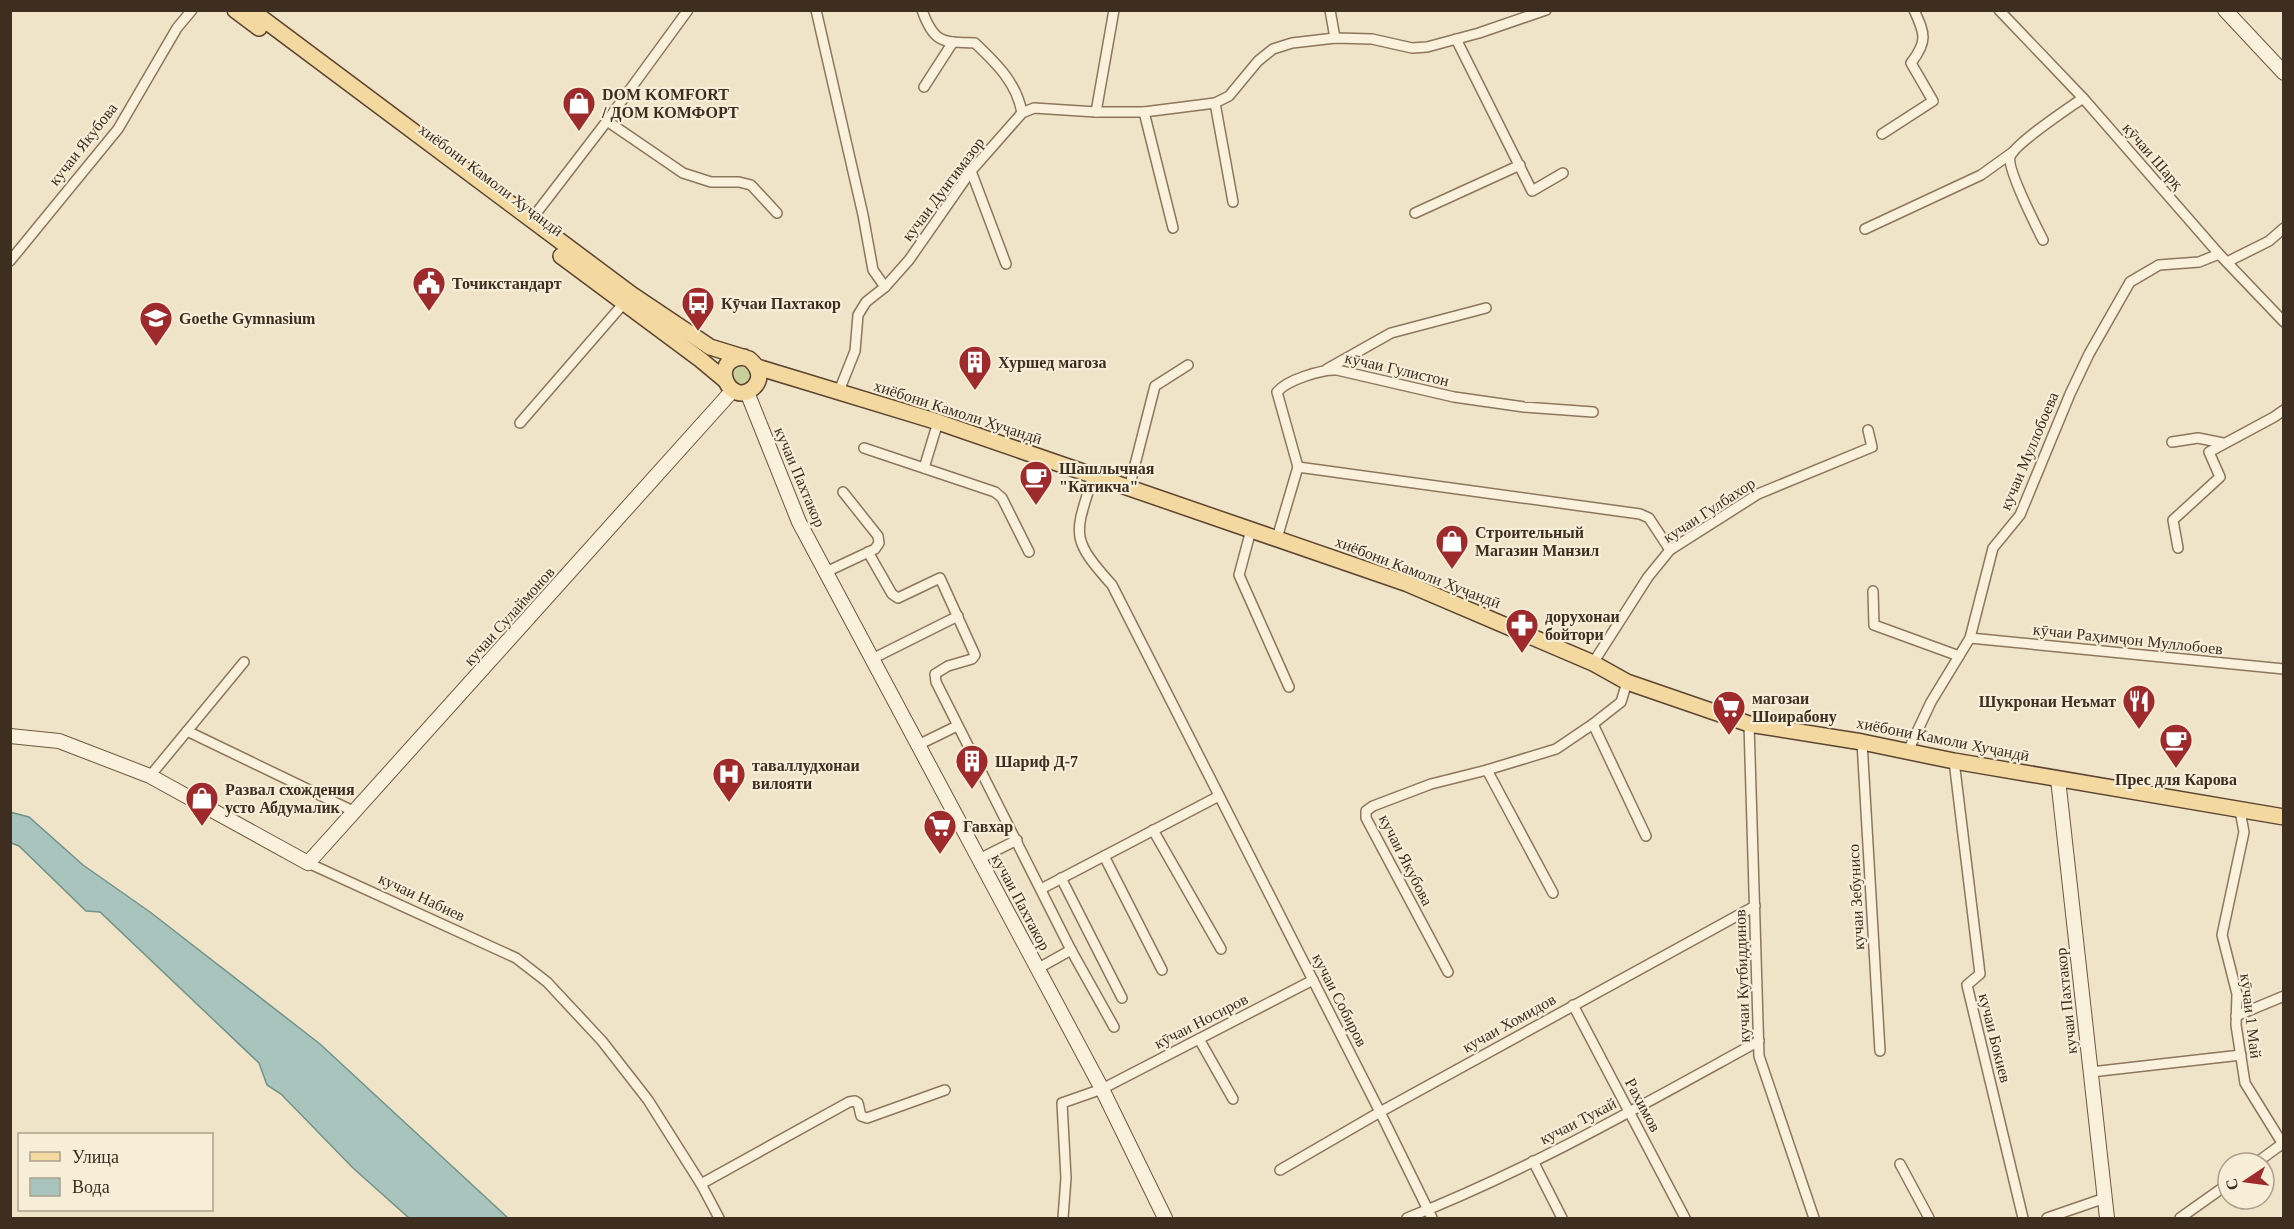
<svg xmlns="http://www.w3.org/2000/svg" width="2294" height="1229" font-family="'Times New Roman',serif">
<rect width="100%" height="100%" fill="#f0e4c8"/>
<circle fill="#c9cf9b" cx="741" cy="375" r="10"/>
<polygon fill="#a9c4bc" stroke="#6f938a" stroke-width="1.5" points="10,812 29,817 83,865 150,912 320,1044 508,1218 409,1218 353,1168 281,1094 267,1085 259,1063 100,912 86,911 19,846 11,843"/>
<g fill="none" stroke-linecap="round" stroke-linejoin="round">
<defs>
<g id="street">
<polyline points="816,10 863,215 873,270 885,287"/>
<path d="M922,10C934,44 943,42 975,43C996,63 1017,83 1022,113"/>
<polyline points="1330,10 1335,38"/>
<polyline points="1999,10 2083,98 2219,254 2284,322"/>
<polyline points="1456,39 1532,191 1563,173"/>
<polyline points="924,87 953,42"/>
<polyline points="1215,103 1233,202"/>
<polyline points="1096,112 1114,10"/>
<polyline points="1144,112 1173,228"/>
<polyline points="607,121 683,173 711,182 739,182 751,185 777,213"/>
<path d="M1882,134L1933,101L1911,63C1928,41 1925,34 1914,10"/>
<polyline points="971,171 1006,264"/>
<polyline points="1415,213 1520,165"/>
<polyline points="531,220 607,121 688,10"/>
<polyline points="1865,229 1981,175 2013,152"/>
<path d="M2043,240C2036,226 2007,169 2010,157C2014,144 2069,108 2083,98"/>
<polyline points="10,261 118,129 177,28 192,10"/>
<polyline points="2227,262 2269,241 2284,228"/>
<polyline points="1327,369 1391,333 1486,308"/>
<polyline points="839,391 855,351 858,315 866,302 885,287 909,260 971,171 1022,113 1034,108 1096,112 1144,112 1215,103 1229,96 1258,61 1273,49 1292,43 1335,38 1372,39 1412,48 1427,47 1479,33 1546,10"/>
<polyline points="520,423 624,303"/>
<polyline points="2172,442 2198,438 2223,443"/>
<polyline points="864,448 995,492 1002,498 1029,552"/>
<path d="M1298,467L1277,392C1287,380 1322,369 1337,370L1454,397L1524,407L1593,412"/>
<polyline points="924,468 938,422"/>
<path d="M1093,476C1075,535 1069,537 1112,585L1380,1112L1432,1218"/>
<polyline points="1129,488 1155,386 1188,365"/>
<polyline points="1251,530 1239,575 1289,687"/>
<polyline points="1277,538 1298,467 1640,514 1649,518 1670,550"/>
<polyline points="2178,548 2173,520 2220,477 2209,452 2274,417 2284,410"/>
<polyline points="868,552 892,594 898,598 940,578 975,655 972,659 948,666 935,674 936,682 1071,950 1114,1027"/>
<polyline points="826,572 875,549 879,543 878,536 843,492"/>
<polyline points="1873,591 1874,625 1959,656"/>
<polyline points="1970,638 2284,669"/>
<polyline points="872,659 958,616"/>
<polyline points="1593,663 1648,577 1670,550 1758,494 1872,447 1868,430"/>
<polyline points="1593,724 1646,836"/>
<polyline points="1749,724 1759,1056 1814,1218"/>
<polyline points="187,731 355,812"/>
<polyline points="1862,742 1880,1051"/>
<polyline points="918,745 957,726"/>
<polyline points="1908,751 1931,702 1970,638 1993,548 2020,515 2070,394 2089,354 2130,282 2159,265 2199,262 2219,254"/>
<polyline points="1954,761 1980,974 1967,985 2023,1218"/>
<polyline points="1487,770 1553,893"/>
<polyline points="150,776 244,662"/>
<polyline points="2240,811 2244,832 2222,935 2237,994 2236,1025 2245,1083 2284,1146"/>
<polyline points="1153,830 1221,949"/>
<polyline points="1104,856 1162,970"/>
<polyline points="979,859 1017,840"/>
<polyline points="308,863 516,958 547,982 602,1041 648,1100 701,1184 719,1218"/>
<polyline points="1061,878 1122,998"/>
<polyline points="1041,889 1219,796"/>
<polyline points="1037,969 1071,950"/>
<polyline points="1448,972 1366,818 1366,811 1373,806 1431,784 1487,770 1556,749 1593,724 1621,702 1627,682"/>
<polyline points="1573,1005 1685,1218"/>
<polyline points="2236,1016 2284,996"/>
<polyline points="1199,1039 1233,1099"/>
<polyline points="2091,1072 2241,1055"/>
<polyline points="1533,1161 1562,1218"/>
<polyline points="2256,1163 2282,1144"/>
<polyline points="1900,1164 1929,1218"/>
<polyline points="1280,1170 1380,1112 1755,906"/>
<polyline points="701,1184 849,1102 855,1101 858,1103 861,1116 867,1118 945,1090"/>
<polyline points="1063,1218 1066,1178 1062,1103 1102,1089 1313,980"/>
<path d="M1407,1218C1529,1170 1644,1104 1759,1041"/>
<polyline points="2047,1218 2105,1198"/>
<polyline points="2180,1218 2228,1184"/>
</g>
<g id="secondary">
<polyline points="2225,10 2284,73"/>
<polyline points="747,392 799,522 1102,1089 1165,1218"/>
<polyline points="10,736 59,741 150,776 308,863 733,390"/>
<polyline points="2058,779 2107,1218"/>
</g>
<g id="primary">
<polyline points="235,10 259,28"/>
<path d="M251,10L631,294L710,347L749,359C758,366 763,378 754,387C731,410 706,359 744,357"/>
<polyline points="561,256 701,360 725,380"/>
<polyline points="757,367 938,422 1408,584 1593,663 1627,682 1749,724 1862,742 1954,761 2284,817"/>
</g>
</defs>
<use href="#street" stroke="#8d765c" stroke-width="12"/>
<use href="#secondary" stroke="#6f573f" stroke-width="16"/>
<use href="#primary" stroke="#5b4430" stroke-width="18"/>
<use href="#street" stroke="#faf1dc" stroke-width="9"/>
<use href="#secondary" stroke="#faf1dc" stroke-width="14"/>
<use href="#primary" stroke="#f3d9a0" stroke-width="15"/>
</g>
<defs>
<symbol id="shop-pin" viewBox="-11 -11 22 30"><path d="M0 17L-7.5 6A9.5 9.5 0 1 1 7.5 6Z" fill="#9e2a2b" stroke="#f7eed8"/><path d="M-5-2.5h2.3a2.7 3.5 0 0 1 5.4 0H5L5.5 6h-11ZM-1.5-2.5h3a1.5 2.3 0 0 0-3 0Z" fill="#fff"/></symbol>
<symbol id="civic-pin" viewBox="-11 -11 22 30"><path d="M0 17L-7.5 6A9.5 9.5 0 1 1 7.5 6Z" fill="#9e2a2b" stroke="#f7eed8"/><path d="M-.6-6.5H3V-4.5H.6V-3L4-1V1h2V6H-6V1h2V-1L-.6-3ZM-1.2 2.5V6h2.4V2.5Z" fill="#fff"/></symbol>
<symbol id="bus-pin" viewBox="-11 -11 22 30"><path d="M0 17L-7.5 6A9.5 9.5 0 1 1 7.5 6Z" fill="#9e2a2b" stroke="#f7eed8"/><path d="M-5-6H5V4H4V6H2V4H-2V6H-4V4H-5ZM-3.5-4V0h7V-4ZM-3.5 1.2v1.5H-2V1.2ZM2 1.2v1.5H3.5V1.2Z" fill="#fff"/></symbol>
<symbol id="school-pin" viewBox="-11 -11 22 30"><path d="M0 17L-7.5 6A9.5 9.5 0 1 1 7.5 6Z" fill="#9e2a2b" stroke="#f7eed8"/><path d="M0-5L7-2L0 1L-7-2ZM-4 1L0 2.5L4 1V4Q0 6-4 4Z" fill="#fff"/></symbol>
<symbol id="building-pin" viewBox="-11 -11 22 30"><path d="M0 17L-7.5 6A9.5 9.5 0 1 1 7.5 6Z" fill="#9e2a2b" stroke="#f7eed8"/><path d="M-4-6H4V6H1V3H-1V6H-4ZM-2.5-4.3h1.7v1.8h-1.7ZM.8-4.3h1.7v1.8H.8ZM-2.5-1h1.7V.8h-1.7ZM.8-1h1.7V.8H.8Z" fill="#fff"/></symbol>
<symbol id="cafe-pin" viewBox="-11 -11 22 30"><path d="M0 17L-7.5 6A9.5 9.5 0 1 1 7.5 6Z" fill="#9e2a2b" stroke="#f7eed8"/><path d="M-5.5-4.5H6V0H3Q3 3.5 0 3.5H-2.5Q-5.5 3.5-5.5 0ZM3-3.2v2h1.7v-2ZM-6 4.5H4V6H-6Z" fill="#fff"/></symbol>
<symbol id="pharmacy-pin" viewBox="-11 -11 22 30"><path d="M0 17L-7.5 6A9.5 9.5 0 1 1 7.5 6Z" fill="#9e2a2b" stroke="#f7eed8"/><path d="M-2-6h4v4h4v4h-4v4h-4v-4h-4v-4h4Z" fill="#fff"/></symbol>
<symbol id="restaurant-pin" viewBox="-11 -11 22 30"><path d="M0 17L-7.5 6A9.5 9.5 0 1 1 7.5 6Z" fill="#9e2a2b" stroke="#f7eed8"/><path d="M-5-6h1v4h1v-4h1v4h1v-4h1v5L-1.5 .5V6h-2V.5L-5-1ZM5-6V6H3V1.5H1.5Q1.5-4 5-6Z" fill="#fff"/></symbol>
<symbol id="supermarket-pin" viewBox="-11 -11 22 30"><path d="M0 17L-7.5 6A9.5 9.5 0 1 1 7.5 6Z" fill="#9e2a2b" stroke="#f7eed8"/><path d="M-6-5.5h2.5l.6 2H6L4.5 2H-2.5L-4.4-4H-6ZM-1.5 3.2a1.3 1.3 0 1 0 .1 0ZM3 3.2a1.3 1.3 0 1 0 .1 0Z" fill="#fff"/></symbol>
<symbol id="hospital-pin" viewBox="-11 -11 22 30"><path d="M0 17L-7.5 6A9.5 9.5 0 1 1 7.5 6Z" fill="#9e2a2b" stroke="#f7eed8"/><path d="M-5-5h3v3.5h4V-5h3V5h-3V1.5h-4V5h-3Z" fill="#fff"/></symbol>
</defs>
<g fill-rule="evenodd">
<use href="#shop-pin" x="560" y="84" width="38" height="52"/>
<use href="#civic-pin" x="410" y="264" width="38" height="52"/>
<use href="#bus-pin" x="679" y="284" width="38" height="52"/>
<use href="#school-pin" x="137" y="299" width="38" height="52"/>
<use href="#building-pin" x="956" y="343" width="38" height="52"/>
<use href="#cafe-pin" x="1017" y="458" width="38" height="52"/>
<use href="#shop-pin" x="1433" y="522" width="38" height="52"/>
<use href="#pharmacy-pin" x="1503" y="606" width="38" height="52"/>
<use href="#restaurant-pin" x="2120" y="682" width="38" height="52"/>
<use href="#supermarket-pin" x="1710" y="688" width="38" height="52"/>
<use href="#cafe-pin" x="2157" y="721" width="38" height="52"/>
<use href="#building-pin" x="953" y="742" width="38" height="52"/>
<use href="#hospital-pin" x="710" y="755" width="38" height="52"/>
<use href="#shop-pin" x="183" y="779" width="38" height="52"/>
<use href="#supermarket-pin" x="921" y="807" width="38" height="52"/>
</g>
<g text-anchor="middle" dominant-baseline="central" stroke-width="4.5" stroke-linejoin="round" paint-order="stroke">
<g font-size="16" font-weight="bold" fill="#3d2e20" stroke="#f7eed8" text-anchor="start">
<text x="602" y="94">DOM KOMFORT<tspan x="602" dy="18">/ ДОМ КОМФОРТ</tspan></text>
<text x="452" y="283">Точикстандарт</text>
<text x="721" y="303">Кӯчаи Пахтакор</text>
<text x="179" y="318">Goethe Gymnasium</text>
<text x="998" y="362">Хуршед магоза</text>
<text x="1059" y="468">Шашлычная<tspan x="1059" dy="18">"Катикча"</tspan></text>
<text x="1475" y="532">Строительный<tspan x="1475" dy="18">Магазин Манзил</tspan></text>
<text x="1545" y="616">дорухонаи<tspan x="1545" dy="18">бойтори</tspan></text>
<text x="1752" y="698">магозаи<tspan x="1752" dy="18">Шоирабону</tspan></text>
<text x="2116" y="701" text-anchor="end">Шукронаи Неъмат</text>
<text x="995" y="761">Шариф Д-7</text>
<text x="752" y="765">таваллудхонаи<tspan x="752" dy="18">вилояти</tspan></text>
<text x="2176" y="779" text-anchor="middle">Прес для Карова</text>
<text x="225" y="789">Развал схождения<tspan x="225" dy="18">усто Абдумалик</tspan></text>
<text x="963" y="826">Гавхар</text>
</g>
<g font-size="16" fill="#3d2e20" stroke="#f7eed8">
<text transform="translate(83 144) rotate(-52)">кучаи Якубова</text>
<text transform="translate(2153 156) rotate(49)">кӯчаи Шарқ</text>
<text transform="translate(491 180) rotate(37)">хиёбони Камоли Хуҷандӣ</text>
<text transform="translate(943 189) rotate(-53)">кучаи Дунгимазор</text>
<text transform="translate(1397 369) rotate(13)">кӯчаи Гулистон</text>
<text transform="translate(958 412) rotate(18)">хиёбони Камоли Хуҷандӣ</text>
<text transform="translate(2029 451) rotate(-67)">кучаи Муллобоева</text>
<text transform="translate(800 477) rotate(67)">кучаи Пахтакор</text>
<text transform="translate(1709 510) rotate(-33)">кучаи Гулбахор</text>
<text transform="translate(1418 572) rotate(21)">хиёбони Камоли Хуҷандӣ</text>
<text transform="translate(509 616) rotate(-48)">кучаи Сулаймонов</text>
<text transform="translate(2128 639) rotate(6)">кӯчаи Раҳимҷон Муллобоев</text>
<text transform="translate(1943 739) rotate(11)">хиёбони Камоли Хуҷандӣ</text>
<text transform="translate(1406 860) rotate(63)">кучаи Якубова</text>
<text transform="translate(422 897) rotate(25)">кучаи Набиев</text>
<text transform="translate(1856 897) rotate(-93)">кучаи Зебунисо</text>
<text transform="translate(1021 902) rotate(62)">кучаи Пахтакор</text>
<text transform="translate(1742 976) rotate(-92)">кучаи Кутбиддинов</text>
<text transform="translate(1340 1000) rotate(63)">кучаи Собиров</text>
<text transform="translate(2066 1001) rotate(-96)">кучаи Пахтакор</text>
<text transform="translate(2251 1016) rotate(83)">кӯчаи 1 Май</text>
<text transform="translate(1201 1021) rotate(-27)">кӯчаи Носиров</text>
<text transform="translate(1509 1023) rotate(-29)">кучаи Хомидов</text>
<text transform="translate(1995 1038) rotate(76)">кучаи Бокиев</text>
<text transform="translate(1643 1105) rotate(62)">Рахимов</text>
<text transform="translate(1578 1121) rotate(-27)">кучаи Тукай</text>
</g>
</g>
<rect width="2294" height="1229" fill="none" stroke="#3d2e20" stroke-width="24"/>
<rect x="18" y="1133" width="195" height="78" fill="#f7eed8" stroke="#ada18e" stroke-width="1.5"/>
<rect x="30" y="1152" width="30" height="9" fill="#f3d9a0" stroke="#ada18e" stroke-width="1.5"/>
<text x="72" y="1163" font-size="18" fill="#3d2e20">Улица</text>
<rect x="30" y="1178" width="30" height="18" fill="#a9c4bc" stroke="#ada18e" stroke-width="1.5"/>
<text x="72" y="1193" font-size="18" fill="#3d2e20">Вода</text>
<g transform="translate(2246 1181) rotate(257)"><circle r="28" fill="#f7eed8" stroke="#ada18e" stroke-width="1.5"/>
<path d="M0-4.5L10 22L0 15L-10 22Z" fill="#9e2a2b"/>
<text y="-9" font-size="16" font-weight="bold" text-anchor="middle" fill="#3d2e20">С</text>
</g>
</svg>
